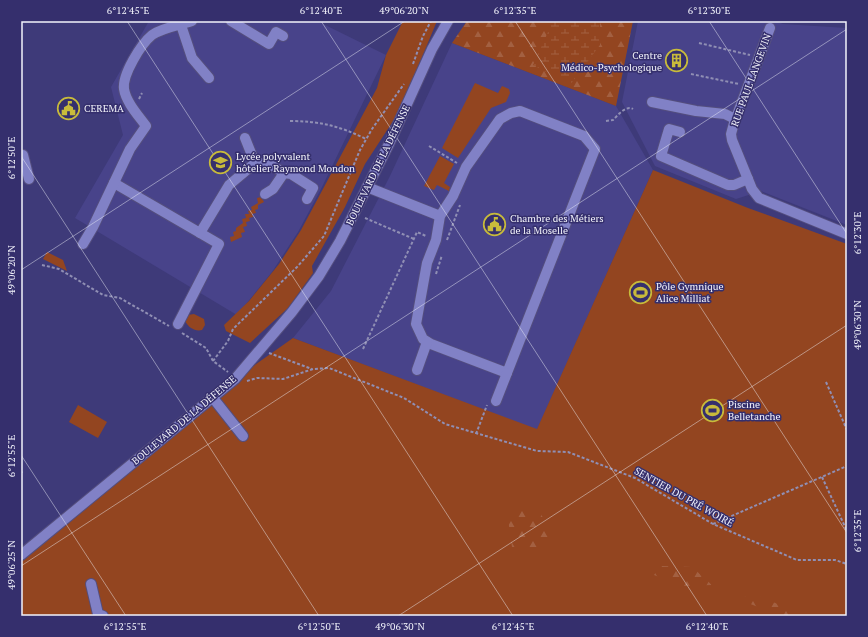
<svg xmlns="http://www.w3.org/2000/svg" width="868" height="637" font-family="'PT Serif',serif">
<defs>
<pattern id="forest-firs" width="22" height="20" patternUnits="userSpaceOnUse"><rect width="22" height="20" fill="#934520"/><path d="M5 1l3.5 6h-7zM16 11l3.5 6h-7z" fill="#a36041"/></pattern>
<pattern id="wetland-marsh" width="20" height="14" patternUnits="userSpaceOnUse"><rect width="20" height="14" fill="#934520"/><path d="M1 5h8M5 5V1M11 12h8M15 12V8" fill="none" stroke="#a36041"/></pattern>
</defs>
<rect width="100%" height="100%" fill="#3e3a79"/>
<g fill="#48438a">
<polygon points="149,21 317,21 386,55 321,189 298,232 272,272 237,315 75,218 123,135 111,87"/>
<polygon points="638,21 774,21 783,24 847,28 847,225 761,191 736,199 655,166 622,102"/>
<polygon points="452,43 616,106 653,170 537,430 293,338 331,291 390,176"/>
</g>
<g fill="#934520">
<polygon points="403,21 437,21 412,81 395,118 365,164 345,207 312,266 313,273 288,308 250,343 226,331 224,325 249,301 279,264 301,230 377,88 386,55"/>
<polygon points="475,83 498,93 502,86 509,89 510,93 506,102 491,108 458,158 442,148"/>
<polygon points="440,156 454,164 444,183 450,187 449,191 437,185 434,190 424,186"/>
<polygon points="653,170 748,208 847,244 847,616 21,616 21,555 235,379 293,338 537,429"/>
<polygon points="261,197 264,202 258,205 258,209 255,210 256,213 252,214 253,217 249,218 250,221 246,222 247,226 243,227 245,232 241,233 242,237 231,242 230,237 234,236 233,232 236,231 236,228 243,223 242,219 246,218 245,214 249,214 248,211 252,210 251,207 258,203 257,198"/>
<polygon points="47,252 63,260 67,271 43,259"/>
<path d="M194,314L204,319L205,325L202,330C195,332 188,327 185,321L188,315Z"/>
<polygon points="78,405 107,422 98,438 69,422"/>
</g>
<g fill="url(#forest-firs)">
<polygon points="467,21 633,21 616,106 452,43"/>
<polygon points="538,508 552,536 538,554 512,547 507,512"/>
<polygon points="661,566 692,567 712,585 682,586 654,575"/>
<polygon points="751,593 807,616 782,616 740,600"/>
</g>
<polygon fill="url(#wetland-marsh)" points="553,21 600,21 600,45 570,85 533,65"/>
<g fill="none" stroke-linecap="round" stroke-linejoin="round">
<defs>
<g id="minor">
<polyline points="231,21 269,44 276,32 283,36"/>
<polyline points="181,25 192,58 209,78"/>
<polyline points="770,28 734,123 731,134 732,140 752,189 759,198 847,234"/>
<polyline points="652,102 696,111 725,114 735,119"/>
<polygon points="520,111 584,136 595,149 507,373 431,344 423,339 416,324 427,263 436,240 440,216 453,196 466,167 500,119 511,113"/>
<polyline points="680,132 669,129 661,156 728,185 734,185 748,179"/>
<polyline points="245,138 255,163"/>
<polyline points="23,155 29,179"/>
<polyline points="114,183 219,244 178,324"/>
<polyline points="367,187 440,216"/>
<polyline points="265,194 273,189 284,173"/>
<polyline points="200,233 229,185 255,163 269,164 284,173 291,174 313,188 307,199"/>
<path d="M83,244L93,227L130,149L146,126C138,115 126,102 124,89C122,75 141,44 152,35C162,28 180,25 192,21"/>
<polyline points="417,370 427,342"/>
<polyline points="213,398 243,436"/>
<polyline points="496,401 507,373"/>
<polyline points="21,555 235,379 292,312 319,276 340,241 389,144 432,49 448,21"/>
<polyline points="91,584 98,614 103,616"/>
</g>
</defs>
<use href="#minor" stroke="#544e7e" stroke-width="12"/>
<g stroke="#908fb4" stroke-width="2" stroke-dasharray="3 2" stroke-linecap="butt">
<polyline points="699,43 750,55"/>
<polyline points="413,64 423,36 431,21"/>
<polyline points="691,74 739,84"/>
<polyline points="139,99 142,93"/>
<path d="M290,121C319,121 340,126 366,139"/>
<path d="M606,121L613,120C618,115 626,105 633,109"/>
<polyline points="429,146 457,163"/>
<polyline points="365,218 414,239"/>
<polyline points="447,240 460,205"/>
<polyline points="42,265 59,269 103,295 120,298 169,326"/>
<polyline points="436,274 442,255"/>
<polyline points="182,333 206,348 213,361 228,372"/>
<polyline points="363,349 417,232 426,236"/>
<polyline points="269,353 312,369"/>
<polyline points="213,361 228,341 233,329 297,267 324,236 360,150 372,129 404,84"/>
<polyline points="247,381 257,378 283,379 313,369 329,368 404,398 445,424 537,451 568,452 635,478 713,524 797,560 835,560 847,564"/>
<polyline points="826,382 847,430"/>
<polyline points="476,434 487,405"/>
<polyline points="21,471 22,473"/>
<polyline points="822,477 847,531"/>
<polyline points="713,524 847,466"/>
</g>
<use href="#minor" stroke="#8181c6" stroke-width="10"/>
</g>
<path fill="none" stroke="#f2f3fb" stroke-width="1" stroke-opacity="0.45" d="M127,21L513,616M321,21L707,616M515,21L847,533M709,21L847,234M21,156L319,616M21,270L405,21M21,455L126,616M21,566L847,29M398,616L847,325"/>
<defs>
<symbol id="building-ring" viewBox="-11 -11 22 22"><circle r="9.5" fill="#352f6d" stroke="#c8bb3b" stroke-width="1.5"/><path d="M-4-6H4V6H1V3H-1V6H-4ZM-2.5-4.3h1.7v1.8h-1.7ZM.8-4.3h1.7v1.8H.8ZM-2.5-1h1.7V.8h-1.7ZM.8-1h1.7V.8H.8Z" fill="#c8bb3b"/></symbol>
<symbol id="civic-ring" viewBox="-11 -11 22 22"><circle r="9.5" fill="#352f6d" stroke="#c8bb3b" stroke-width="1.5"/><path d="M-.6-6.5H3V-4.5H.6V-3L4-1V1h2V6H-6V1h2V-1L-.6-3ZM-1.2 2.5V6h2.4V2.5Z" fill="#c8bb3b"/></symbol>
<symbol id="school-ring" viewBox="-11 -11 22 22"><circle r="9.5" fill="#352f6d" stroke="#c8bb3b" stroke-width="1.5"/><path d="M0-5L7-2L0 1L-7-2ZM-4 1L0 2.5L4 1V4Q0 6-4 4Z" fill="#c8bb3b"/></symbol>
<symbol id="stadium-ring" viewBox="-11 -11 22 22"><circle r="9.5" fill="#352f6d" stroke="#c8bb3b" stroke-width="1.5"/><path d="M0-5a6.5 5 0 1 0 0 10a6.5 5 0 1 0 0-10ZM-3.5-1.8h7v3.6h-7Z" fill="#c8bb3b"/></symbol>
</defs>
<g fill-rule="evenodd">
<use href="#building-ring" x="664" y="48" width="25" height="25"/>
<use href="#civic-ring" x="56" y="96" width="25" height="25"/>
<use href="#school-ring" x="208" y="150" width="25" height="25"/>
<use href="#civic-ring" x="482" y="212" width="25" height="25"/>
<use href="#stadium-ring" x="628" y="280" width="25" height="25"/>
<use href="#stadium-ring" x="700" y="398" width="25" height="25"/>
</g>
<g text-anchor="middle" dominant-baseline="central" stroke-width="3" stroke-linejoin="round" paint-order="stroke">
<g font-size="10" fill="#f2f3fb" stroke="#352f6d" text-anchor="start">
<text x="662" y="55" text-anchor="end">Centre<tspan x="662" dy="12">Médico-Psychologique</tspan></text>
<text x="84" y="108">CEREMA</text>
<text x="236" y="156">Lycée polyvalent<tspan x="236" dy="12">hôtelier Raymond Mondon</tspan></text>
<text x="510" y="218">Chambre des Métiers<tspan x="510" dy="12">de la Moselle</tspan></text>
<text x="656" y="286">Pôle Gymnique<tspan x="656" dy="12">Alice Milliat</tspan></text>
<text x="728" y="404">Piscine<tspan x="728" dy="12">Belletanche</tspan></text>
</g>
<g font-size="10" fill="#f2f3fb" stroke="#352f6d">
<text transform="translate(751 80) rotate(-70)">RUE PAUL LANGEVIN</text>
<text transform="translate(378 165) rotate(-64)">BOULEVARD DE LA DÉFENSE</text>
<text transform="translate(184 420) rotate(-40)">BOULEVARD DE LA DÉFENSE</text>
<text transform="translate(684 497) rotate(29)">SENTIER DU PRÉ WOIRÉ</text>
</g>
</g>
<rect width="868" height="637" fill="none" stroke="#352f6d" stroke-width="44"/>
<rect x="22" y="22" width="824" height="593" fill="none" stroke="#f2f3fb" stroke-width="1.5"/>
<g font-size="10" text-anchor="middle" fill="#f2f3fb">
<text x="128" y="14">6°12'45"E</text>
<text x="321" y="14">6°12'40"E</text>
<text x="404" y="14">49°06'20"N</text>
<text x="515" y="14">6°12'35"E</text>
<text x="709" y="14">6°12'30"E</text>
<text transform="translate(11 158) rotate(-90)" y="4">6°12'50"E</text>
<text transform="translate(857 233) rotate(-90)" y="4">6°12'30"E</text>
<text transform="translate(11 270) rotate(-90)" y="4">49°06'20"N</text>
<text transform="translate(857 325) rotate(-90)" y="4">49°06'30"N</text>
<text transform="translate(11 456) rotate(-90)" y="4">6°12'55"E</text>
<text transform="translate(857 531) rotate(-90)" y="4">6°12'35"E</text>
<text transform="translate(11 565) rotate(-90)" y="4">49°06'25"N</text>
<text x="125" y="630">6°12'55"E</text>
<text x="319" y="630">6°12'50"E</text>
<text x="400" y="630">49°06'30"N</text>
<text x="513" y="630">6°12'45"E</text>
<text x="707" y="630">6°12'40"E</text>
</g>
</svg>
